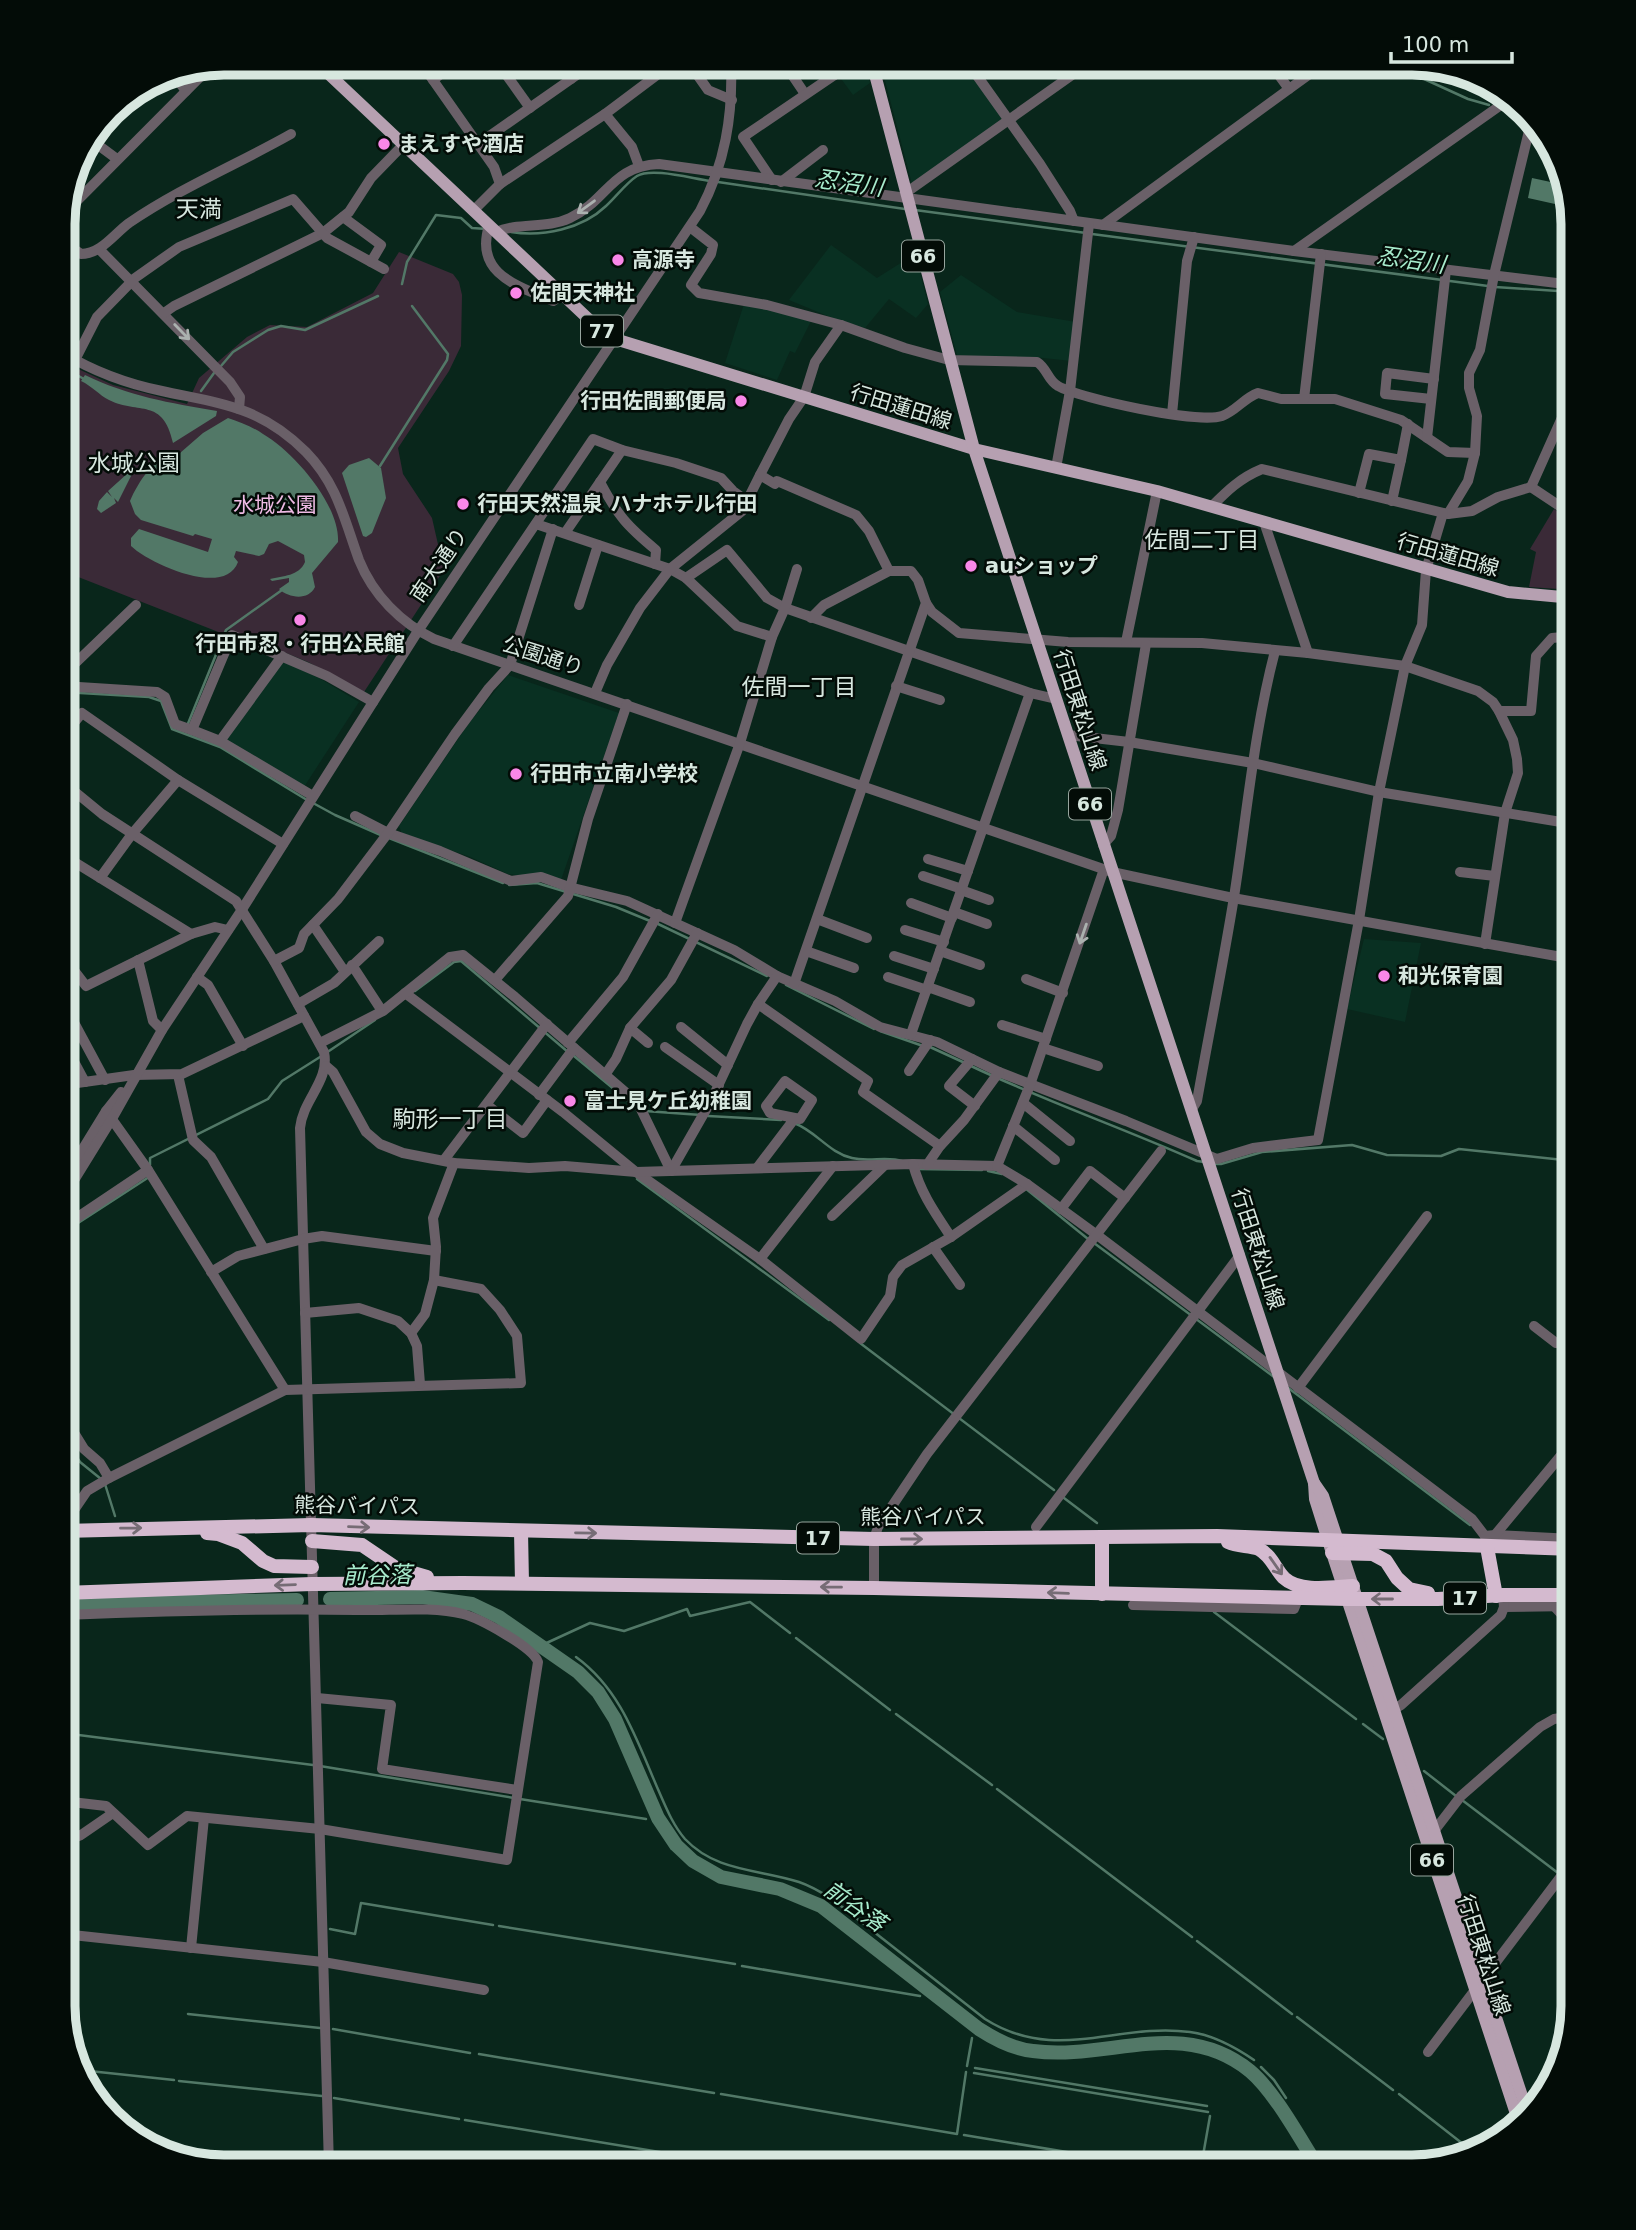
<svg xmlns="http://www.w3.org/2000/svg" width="1636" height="2230" font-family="'DejaVu Sans','Noto Sans JP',sans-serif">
<rect width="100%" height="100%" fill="#09261b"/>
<g fill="#093022">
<polygon points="858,63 865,63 870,83 853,95 839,76"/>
<polygon points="884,63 963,63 1003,119 912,184 881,65"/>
<polygon points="831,245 877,278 915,254 928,304 916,318 889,299 865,328 835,319 789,300"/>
<polygon points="961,275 1017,312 1076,322 1072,361 1034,357 983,357 957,355 940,292"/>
<polygon points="744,304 812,319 795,353 790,351 777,380 725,363"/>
<polygon points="282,661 319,678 359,702 304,787 225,741"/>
<polygon points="508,675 619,713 561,880 508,874 468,856 402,834 399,826 469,723"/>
<polygon points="1364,939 1421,943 1405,1022 1347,1009"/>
</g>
<g fill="#3a2a37">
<polygon points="399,252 453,274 459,282 462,295 461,346 449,371 398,448 403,474 432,518 442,562 447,565 364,692 308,662 228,629 226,635 63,571 63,362 113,385 187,404 199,378 247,337 270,325 307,327 373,293"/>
<polygon points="1554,509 1568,519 1564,528 1573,535 1573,590 1529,587 1536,552 1530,549"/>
</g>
<g fill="#527867">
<polygon points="1532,178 1560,184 1555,204 1528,198"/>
<path d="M85,375C128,396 170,403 217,411L216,416L173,443C163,397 139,415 109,400C99,395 92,386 81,381Z"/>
<path d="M228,418C240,422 253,427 263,434C294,452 340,505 338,542L312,573L315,587C308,601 289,598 279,589L289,582V578L272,581L270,579C283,576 299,576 305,562L304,555L278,541L269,544L264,554L259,556L236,551L234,557L238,562C225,598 150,564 131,546V538L139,529L208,552L212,539L195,534L193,536L141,520L135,514L130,501C138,482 157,452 180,453L203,433Z"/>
<polygon points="369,458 381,468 386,498 372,533 366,537 363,536 342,473 349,465"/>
<polygon points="128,473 132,474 118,502 114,498 116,503 101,513 97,509 99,501 107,492 112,497 108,491"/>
</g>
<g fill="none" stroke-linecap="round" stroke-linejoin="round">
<g stroke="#527867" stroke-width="2.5">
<polyline points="1389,63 1468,99 1489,105"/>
<polyline points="718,182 905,209"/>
<polyline points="915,210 1086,233"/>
<path d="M511,232C543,237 582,229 606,206C616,197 626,183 637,176C652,167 693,179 711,181"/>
<polyline points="1092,234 1488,286"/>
<polyline points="402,284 407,262 436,215 461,218 472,228 487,229"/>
<polyline points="1495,287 1573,292"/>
<polyline points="221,366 233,352 268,330 281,326 305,330 378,296"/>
<polyline points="75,374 84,379"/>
<polyline points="201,391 214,373"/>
<polyline points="380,466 447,360 448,354 412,306"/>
<polyline points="63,692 149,697 161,701 172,729 220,747 307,800"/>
<polyline points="187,726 226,630 282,590"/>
<polyline points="313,803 335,815 383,836"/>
<polyline points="389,838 503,883"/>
<polyline points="509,885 537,883 616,907 650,921"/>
<polyline points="656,923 767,976"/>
<polyline points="786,985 874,1029"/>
<polyline points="415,991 454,962 461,961 568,1052"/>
<polyline points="880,1031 923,1046"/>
<polyline points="930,1047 965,1063"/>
<polyline points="326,1053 375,1020"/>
<polyline points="574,1056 638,1109"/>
<path d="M971,1066C1045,1101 1123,1128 1197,1161L1204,1162"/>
<polyline points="645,1111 701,1115"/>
<polyline points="708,1116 781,1120"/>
<path d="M794,1123C816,1131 829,1153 852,1158C868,1162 888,1156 902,1161"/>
<polyline points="1214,1164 1221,1164 1262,1152 1352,1145 1387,1155 1441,1156 1459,1149 1573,1161"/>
<polyline points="150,1165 150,1158 268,1099 282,1081 320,1057"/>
<polyline points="918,1169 982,1170"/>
<polyline points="988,1171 1002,1174"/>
<polyline points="637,1179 829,1320"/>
<polyline points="1025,1188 1088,1239"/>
<polyline points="75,1225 149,1177"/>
<polyline points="1094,1243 1274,1377"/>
<polyline points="860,1343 1054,1490"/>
<polyline points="1287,1387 1470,1525"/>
<polyline points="63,1436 80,1462 101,1479"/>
<polyline points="105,1484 115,1516"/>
<polyline points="1064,1498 1097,1523"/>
<polyline points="164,1595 169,1603"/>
<polyline points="1214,1612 1356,1719"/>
<polyline points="796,1638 890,1710"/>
<polyline points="540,1646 590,1623 624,1631 687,1609 690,1616 750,1602 790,1633"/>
<path d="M576,1657C620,1689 636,1738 657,1787C665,1805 672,1824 685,1839C716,1872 759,1869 799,1882C811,1886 821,1892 832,1899L985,2019C1056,2064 1117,2022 1190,2032C1214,2035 1235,2047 1254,2060"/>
<polyline points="896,1714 992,1785"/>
<polyline points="1363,1724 1383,1739"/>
<polyline points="63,1733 313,1765"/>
<polyline points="320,1766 514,1798"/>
<polyline points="1424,1771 1456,1796"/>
<polyline points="997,1789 1192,1937"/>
<polyline points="520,1799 646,1819"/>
<polyline points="1462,1800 1558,1873"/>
<polyline points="1565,1878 1573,1884"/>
<polyline points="499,1926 735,1964"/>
<polyline points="330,1929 355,1934 361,1903 493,1925"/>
<polyline points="1197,1941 1292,2014"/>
<polyline points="742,1966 920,1996"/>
<polyline points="188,2014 320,2028"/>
<polyline points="1297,2017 1393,2090"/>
<polyline points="333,2029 470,2053"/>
<polyline points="479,2054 714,2093"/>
<polyline points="967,2066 972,2038"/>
<polyline points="1261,2067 1274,2080 1286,2098"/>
<polyline points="975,2068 1207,2106"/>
<polyline points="80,2070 174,2080"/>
<polyline points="974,2073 1208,2112"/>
<polyline points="179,2081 322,2096"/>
<polyline points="721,2094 957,2134 966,2072"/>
<polyline points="1399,2094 1472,2151"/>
<polyline points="334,2098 459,2119"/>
<polyline points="465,2120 702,2159"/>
<polyline points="964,2135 1157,2167"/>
<polyline points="708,2160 747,2167"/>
<polyline points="1201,2167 1210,2116"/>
</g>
<g stroke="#527867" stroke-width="14">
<path d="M330,1599L422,1597L472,1604L499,1617L578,1672L598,1692L615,1719L658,1818L676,1845L693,1861L721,1877L780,1889L821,1906L979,2029C996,2040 1013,2049 1033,2051C1109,2061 1182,2016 1250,2071C1275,2092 1300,2139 1318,2167"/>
<polyline points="63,1604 297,1600"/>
</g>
<g stroke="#6a6068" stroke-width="10">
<polyline points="421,63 494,167 500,184 473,211"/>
<polyline points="559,63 571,79"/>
<polyline points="689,63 708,90 732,100"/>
<polyline points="784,63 805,94"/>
<polyline points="826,63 834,75"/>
<polyline points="968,63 1040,164 1070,211 1074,221"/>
<polyline points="172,73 186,91"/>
<polyline points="505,73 530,108"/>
<polyline points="433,80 455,63"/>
<polyline points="1289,89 1325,63"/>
<polyline points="605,114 632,147 639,166"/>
<polyline points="90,139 117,159"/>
<polyline points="478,144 594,63"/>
<polyline points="772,180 743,137 852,63"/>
<polyline points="781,182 823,150"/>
<polyline points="500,184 605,114 673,63"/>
<polyline points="907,192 1089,63"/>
<polyline points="63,215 211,66"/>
<polyline points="343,217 381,245 371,262"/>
<polyline points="1103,225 1289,89 1270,63"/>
<path d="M489,226C474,274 518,286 553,301L562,295"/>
<path d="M690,227L713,245L711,254L691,285L699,293L767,305L841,325L905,348L949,360L1037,362C1047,368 1048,381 1058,386C1081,399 1198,424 1222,416C1236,411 1244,398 1258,393L1281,399H1335L1401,420L1448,452L1475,453"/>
<path d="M496,232C519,222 547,229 570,218C608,200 611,166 659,164L1294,251L1573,285"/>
<path d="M63,241L81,254C101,254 114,234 129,223C180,188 238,164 291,134"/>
<polyline points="99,249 230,382 240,397 239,409"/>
<polyline points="1294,251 1508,100"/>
<polyline points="63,299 70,290"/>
<polyline points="164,313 174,306 323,233 349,212 371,178 403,145"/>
<path d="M63,353C93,371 128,384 162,391C221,404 260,406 306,452C338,485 344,519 359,560C373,595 401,623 434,639L1112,872L1233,898L1573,959"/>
<polyline points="75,360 97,317 135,278 179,247 293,199 327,238 384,269"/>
<polyline points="1304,399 1321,254"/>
<polyline points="1431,399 1385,394 1387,373 1434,379"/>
<polyline points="1172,414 1187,261 1194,237"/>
<polyline points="1427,438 1446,270"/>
<polyline points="1056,468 1070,391 1089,224"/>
<path d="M600,482C618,516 627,526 656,550L655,564"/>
<polyline points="1359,493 1369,454 1401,460 1408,424"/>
<polyline points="1392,501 1401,460"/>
<path d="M1211,507C1227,491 1240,478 1262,469L1448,514L1468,481L1475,453L1477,416L1469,388V373L1480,350L1494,275L1529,131"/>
<polyline points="1448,514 1472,511 1498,497 1531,487"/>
<polyline points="1573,515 1531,487 1573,393"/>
<polyline points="1264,522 1308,653"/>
<polyline points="536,524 670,569 686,578 737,626 772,637"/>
<polyline points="565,533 622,450"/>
<polyline points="686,578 727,550 767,598 785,608 1030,693 1056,699"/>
<polyline points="926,603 932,612 959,633 1068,642 1202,643 1308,653 1405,666 1478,691 1493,702 1499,711 1513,740 1517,759 1518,773 1505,813 1485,944"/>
<polyline points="579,605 598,545"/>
<polyline points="811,618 824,605 889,571"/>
<polyline points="1126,642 1157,491"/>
<polyline points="453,646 593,439 622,450 676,463 721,478 733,491 747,501"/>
<polyline points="63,675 136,605"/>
<polyline points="63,686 157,692 165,697 175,724 192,730"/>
<polyline points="896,686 940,700"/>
<polyline points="595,693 607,665 640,608 670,569 742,511 760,475"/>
<polyline points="1499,711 1531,711 1536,656 1552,638 1573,636"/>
<polyline points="1068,735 1129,742 1253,763 1379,792 1573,824"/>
<polyline points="63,736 82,713 178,780 283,844"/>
<polyline points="220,741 282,656"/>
<path d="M63,782L102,814L236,901L274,961L324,1052C330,1081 303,1099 300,1128L329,2167"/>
<polyline points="313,796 220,741 192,730 232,635 327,676 373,702"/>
<polyline points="355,816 388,833 440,851 511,881 541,877 569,887 627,901 675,923 740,743 772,637 785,608 797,569"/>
<polyline points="1103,845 1111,836 1118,810 1146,644"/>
<polyline points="63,855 191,934"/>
<polyline points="928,859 968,871"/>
<polyline points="1460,872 1495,876"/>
<polyline points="923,876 962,889"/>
<polyline points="100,878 132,834 178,780"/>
<polyline points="961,890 989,900"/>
<polyline points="911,903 952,918"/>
<polyline points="954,912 987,924"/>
<polyline points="817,919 867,938"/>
<polyline points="675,923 734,950 777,976 835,1001 880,1027 937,1042 999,1072 1126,1121 1217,1159 1253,1148 1318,1140 1359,920 1379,792 1405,666 1422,625 1426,570 1443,513"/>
<polyline points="313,925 345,972"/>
<polyline points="905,930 944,942"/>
<polyline points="806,951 854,968"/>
<polyline points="940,951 980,965"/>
<polyline points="63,956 86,986 191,934 215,927 228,930"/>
<polyline points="894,956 934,969"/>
<polyline points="138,960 153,1021 162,1030"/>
<polyline points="274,961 299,948 304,934 338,899 388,833 455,734 489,688 510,665 553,529"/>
<polyline points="352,965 382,1011"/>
<polyline points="777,976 758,1004 868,1081 863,1092 940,1146"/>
<polyline points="197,977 208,985 243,1046"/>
<polyline points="888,977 927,990"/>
<polyline points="1026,979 1063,993"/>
<polyline points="495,980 568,896 588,819 627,704"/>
<polyline points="794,984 926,603 918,580 911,571 889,571 869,531 856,515 777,481 775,484 760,475 789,419 804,397 815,362 841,325"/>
<polyline points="928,987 970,1002"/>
<polyline points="405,993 563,1112 636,1172 760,1259 861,1339 890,1296 893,1277 902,1265 951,1237 1027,1184"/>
<polyline points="63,1002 105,1080"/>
<polyline points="298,1004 334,983 379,941"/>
<polyline points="1002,1025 1046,1039"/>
<polyline points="681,1027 728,1065"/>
<polyline points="630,1028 648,1043"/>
<polyline points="911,1034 1030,693"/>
<polyline points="63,1041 85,1082"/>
<polyline points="320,1043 383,1011 450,957 463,955 515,997 638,1103 671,1171"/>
<polyline points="568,1043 623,977 658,914"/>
<polyline points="665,1047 719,1085"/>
<polyline points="1043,1048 1098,1066"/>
<polyline points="972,1059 949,1086 975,1106"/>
<polyline points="326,1066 333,1072 366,1132 380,1144 403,1153 454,1163 529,1168 565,1166 636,1172 913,1164 997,1166 1027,1184 1097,1235 1472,1519 1485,1536 1487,1547"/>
<polyline points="909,1071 930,1040"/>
<polyline points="178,1075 193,1140 211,1157 264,1249"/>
<polyline points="605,1075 616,1059 630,1028 671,980 697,933"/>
<polyline points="63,1085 134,1075 182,1074 304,1016"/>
<polyline points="539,1095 574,1048"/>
<polyline points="1023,1103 1070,1141"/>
<polyline points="487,1105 523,1133 547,1100"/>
<path d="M1192,1109L1197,1101C1209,1033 1223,965 1234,897C1247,814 1254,731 1275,651"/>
<polyline points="106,1111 148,1170 285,1390 521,1383 517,1336 500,1310 481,1289 434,1280"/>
<polyline points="1013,1126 1055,1160"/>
<polyline points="444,1160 547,1024"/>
<path d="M913,1164C920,1192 935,1213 951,1237"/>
<polyline points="927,1165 940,1146 964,1120 999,1072"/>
<polyline points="997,1166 1030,1085 1104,869"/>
<polyline points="757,1168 795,1118 800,1119 812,1100 785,1081 766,1106 770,1113 795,1118"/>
<polyline points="671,1171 711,1101 747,1024 758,1004"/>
<polyline points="63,1181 106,1111 121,1092"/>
<path d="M63,1198L113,1117L162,1030L241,911L418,631L700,211C725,164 733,116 731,63"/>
<polyline points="1061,1209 1090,1171 1125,1198"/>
<polyline points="832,1216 885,1165"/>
<polyline points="63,1227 148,1170"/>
<polyline points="933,1247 960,1285"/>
<polyline points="760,1259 833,1166"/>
<polyline points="211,1272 238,1256 303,1239 322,1236 436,1251"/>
<polyline points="305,1313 359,1308 398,1321 411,1333 417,1346 420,1384"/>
<polyline points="1534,1326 1556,1343 1573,1345"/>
<polyline points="411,1333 425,1314 434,1280 436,1247 433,1218 454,1163"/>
<polyline points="1298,1388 1427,1216"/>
<polyline points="63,1415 84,1449 100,1463 109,1478"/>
<polyline points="63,1516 70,1516 87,1491 109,1478 285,1390"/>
<polyline points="1036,1527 1240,1255"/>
<polyline points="1495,1535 1573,1539"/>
<polyline points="1485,1536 1495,1535 1573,1441"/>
<polyline points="874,1588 874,1539 878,1527 927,1454 1161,1151"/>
<polyline points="1133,1605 1294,1609 1298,1599"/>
<polyline points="1553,1605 1573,1627"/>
<polyline points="1504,1607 1573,1606"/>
<polyline points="317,1698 391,1705 382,1769 517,1790"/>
<polyline points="1390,1711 1401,1705 1501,1615 1504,1607 1503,1595"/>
<path d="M63,1801L106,1806L148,1845L187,1816L320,1829L507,1860L538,1662C533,1647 479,1618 463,1614C431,1606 389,1611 356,1610C259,1608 161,1611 63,1615"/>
<polyline points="63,1835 67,1802"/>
<polyline points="1431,1835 1461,1796 1540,1727 1554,1719 1573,1716"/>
<polyline points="63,1842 81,1835 113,1813"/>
<polyline points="63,1934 323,1962 484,1990"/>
<polyline points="191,1948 204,1818"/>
<polyline points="1428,2052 1562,1875 1573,1865"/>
</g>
<g stroke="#b6a0b1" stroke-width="12">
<polyline points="317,63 599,329 615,339 974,449 1157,491 1508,592 1573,598"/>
<polyline points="872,63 974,449 1314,1483 1315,1499 1332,1553 1518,2120"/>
<polyline points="1314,1483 1323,1496 1527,2111"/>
</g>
<g stroke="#d4bacf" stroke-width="14">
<polyline points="63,1531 311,1525 874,1539 1217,1536 1573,1549"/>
<polyline points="521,1531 522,1583"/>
<polyline points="207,1533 218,1534 242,1543 263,1561 274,1566 312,1567"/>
<polyline points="312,1541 362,1545 396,1568 427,1577"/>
<path d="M1228,1542C1238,1547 1249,1545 1259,1549C1272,1556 1275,1569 1284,1578C1300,1593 1333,1587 1353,1586"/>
<polyline points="1487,1547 1496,1596"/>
<polyline points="1332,1553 1373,1554 1386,1561 1397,1578 1409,1589 1428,1593"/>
<polyline points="63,1593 312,1584 463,1583 874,1588 1347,1599 1438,1599 1503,1595 1573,1595"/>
<polyline points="1102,1594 1102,1538"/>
</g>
</g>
<defs><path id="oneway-shaft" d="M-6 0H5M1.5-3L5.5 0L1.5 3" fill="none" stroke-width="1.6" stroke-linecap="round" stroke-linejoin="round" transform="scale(1.75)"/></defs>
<g stroke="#abb1af">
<use href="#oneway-shaft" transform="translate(586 207) rotate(144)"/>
<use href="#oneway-shaft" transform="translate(182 332) rotate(46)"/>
<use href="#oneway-shaft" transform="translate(1083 934) rotate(109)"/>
</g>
<g stroke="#766c75">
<use href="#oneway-shaft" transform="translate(359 1527) rotate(2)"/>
<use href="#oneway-shaft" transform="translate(131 1528) rotate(-1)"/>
<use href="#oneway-shaft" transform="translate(586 1533) rotate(1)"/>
<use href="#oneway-shaft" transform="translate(912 1539)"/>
<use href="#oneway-shaft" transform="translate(1276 1566) rotate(55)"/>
<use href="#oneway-shaft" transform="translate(285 1585) rotate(178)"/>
<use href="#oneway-shaft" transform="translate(831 1587) rotate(-179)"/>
<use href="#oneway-shaft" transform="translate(1058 1593) rotate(-178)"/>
<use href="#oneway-shaft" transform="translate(1382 1599) rotate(-180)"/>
</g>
<g fill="#f987e8" stroke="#030c07" stroke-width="2.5">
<circle cx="384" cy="144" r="7"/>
<circle cx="618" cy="260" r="7"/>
<circle cx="516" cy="293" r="7"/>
<circle cx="741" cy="401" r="7"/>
<circle cx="463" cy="504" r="7"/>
<circle cx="971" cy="566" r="7"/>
<circle cx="300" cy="620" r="7"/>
<circle cx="516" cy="774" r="7"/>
<circle cx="1384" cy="976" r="7"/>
<circle cx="570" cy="1101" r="7"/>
</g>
<g text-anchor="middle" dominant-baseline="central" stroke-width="5" stroke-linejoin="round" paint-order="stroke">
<g fill="#030c07" stroke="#97a59e" stroke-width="2">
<rect x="902" y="240.5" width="42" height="31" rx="5"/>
<rect x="581" y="315.5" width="42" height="31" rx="5"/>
<rect x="1069" y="788.5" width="42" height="31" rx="5"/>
<rect x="797" y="1522.5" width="42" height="31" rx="5"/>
<rect x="1444" y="1582.5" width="42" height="31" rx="5"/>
<rect x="1411" y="1844.5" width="42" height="31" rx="5"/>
</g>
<g font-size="19" font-weight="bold" fill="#d7e7df">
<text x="923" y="256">66</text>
<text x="602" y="331">77</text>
<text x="1090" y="804">66</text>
<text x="818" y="1538">17</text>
<text x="1465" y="1598">17</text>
<text x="1432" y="1860">66</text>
</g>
<g font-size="21" font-weight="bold" fill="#d7e7df" stroke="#030c07" text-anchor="start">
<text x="398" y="144">まえすや酒店</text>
<text x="632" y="260">高源寺</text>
<text x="530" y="293">佐間天神社</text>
<text x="727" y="401" text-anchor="end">行田佐間郵便局</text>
<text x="477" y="504">行田天然温泉 ハナホテル行田</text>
<text x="985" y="566">auショップ</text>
<text x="300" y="644" text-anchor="middle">行田市忍・行田公民館</text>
<text x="530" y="774">行田市立南小学校</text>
<text x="1398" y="976">和光保育園</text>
<text x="584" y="1101">富士見ケ丘幼稚園</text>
</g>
<g font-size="21" fill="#d7e7df" stroke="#030c07">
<text transform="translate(901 407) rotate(17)">行田蓮田線</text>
<text transform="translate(1448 555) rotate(16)">行田蓮田線</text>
<text transform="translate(439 565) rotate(-56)">南大通り</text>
<text transform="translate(543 656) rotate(18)">公園通り</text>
<text transform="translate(1080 710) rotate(72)">行田東松山線</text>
<text transform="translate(1258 1249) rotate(72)">行田東松山線</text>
<text transform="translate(357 1506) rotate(1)">熊谷バイパス</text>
<text x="923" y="1517">熊谷バイパス</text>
<text transform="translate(1484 1955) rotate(72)">行田東松山線</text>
</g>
<g font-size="21" fill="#eebae4" stroke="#030c07">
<text x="275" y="505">水城公園</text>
</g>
<g font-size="23" font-style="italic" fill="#a7ebcc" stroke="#030c07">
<text transform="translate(849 183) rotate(8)">忍沼川</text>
<text transform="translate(1411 260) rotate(8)">忍沼川</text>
<text transform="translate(377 1575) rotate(-1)">前谷落</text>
<text transform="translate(855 1906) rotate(35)">前谷落</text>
</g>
<g font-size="23" fill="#d7e7df" stroke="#030c07">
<text x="199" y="209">天満</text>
<text x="134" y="463">水城公園</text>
<text x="1202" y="540">佐間二丁目</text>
<text x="799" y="687">佐間一丁目</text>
<text x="450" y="1119">駒形一丁目</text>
</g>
</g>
<path d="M0 0H1636V2230H0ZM224 75H1412A149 149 0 0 1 1561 224V2006A149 149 0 0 1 1412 2155H224A149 149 0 0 1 75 2006V224A149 149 0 0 1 224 75Z" fill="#030c07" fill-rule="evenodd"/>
<path fill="none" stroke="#d7e7df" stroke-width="9" d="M224 75H1412A149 149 0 0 1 1561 224V2006A149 149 0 0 1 1412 2155H224A149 149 0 0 1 75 2006V224A149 149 0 0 1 224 75Z"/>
<path d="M1391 52v10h121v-10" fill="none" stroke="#d7e7df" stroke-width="3.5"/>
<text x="1402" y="52" font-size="21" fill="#d7e7df" stroke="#030c07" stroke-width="5" paint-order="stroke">100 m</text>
</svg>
